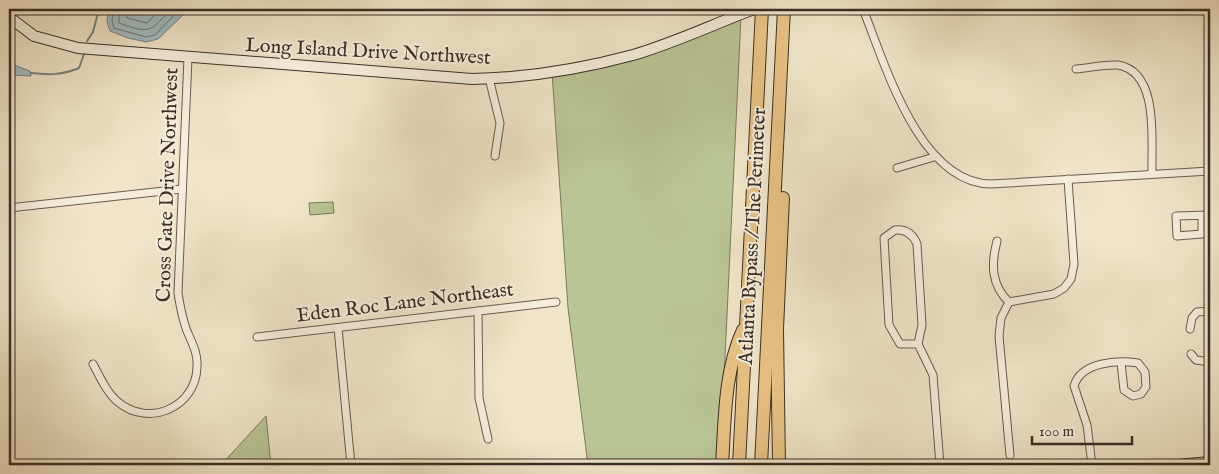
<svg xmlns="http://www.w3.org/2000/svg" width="1219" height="474" font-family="'IM FELL English',serif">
<rect width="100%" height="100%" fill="#f0e5c9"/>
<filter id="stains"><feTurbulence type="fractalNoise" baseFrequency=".004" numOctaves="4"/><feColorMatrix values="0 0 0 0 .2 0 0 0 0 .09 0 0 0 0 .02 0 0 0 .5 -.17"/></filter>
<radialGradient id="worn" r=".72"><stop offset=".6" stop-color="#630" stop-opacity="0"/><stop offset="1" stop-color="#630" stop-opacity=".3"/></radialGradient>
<g fill="#bac596" stroke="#7a7a5e">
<polygon points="741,16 720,465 588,465 568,308 552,72 643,58"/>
<polygon points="333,202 334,213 310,215 309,203"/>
<polygon points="266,416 271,465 217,465 222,464"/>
</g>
<g fill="#a0bcc1" stroke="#778483">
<polygon points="108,9 185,9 183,15 158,39 146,42 128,38 110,31 107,22"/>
<polygon points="9,63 30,71 31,76 9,75"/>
</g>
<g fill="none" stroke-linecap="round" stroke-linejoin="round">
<g stroke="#6d7674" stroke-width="1">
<polyline points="113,9 112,21 114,28 146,37 155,35 180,9"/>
<path d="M119,9V23C154,36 149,29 173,9"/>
<polyline points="127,9 127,18 147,23 161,9"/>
</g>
<g stroke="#778483" stroke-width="2">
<polyline points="87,41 93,32 99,9"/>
<path d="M31,73C49,75 63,75 79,68L84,54"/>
</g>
<defs>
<g id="street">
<path d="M863,9C885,64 919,183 991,184L1210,171"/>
<path d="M1076,69C1089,68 1105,64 1118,65C1160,72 1151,142 1152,173"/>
<polyline points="489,78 500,123 495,156"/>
<polyline points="897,168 934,157"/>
<polyline points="9,208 182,189"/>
<polyline points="1202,216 1202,234 1177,236 1176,216 1210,215"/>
<path d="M895,230C906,229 913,234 917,244L922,325L918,344H900L889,325L884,238Z"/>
<path d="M997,241C991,264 991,285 1009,302"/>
<polyline points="1009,302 1054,294 1064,288 1071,279 1074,264 1068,179"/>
<polyline points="1009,302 1001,318 999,336 1010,455"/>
<polyline points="478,311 479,398 488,439"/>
<polyline points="338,328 351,465"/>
<polyline points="1190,329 1192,318 1197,312 1210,311"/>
<polyline points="257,337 556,302"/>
<polyline points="918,344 933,375 940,465"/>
<polyline points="1191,354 1196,360 1210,362"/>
<path d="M93,364C100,377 107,393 118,402C149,428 196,407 197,367C198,353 192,343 187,331C182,318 180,306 178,293L188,58"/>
<polyline points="9,460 15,465"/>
<path d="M1092,465L1087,425L1074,386C1081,362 1116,360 1138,363L1145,372L1146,387L1141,394L1133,396L1124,390L1121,363"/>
</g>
<g id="secondary">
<path d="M9,17L34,36L78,48L472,79C525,78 581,69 633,55C674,43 714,24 754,9"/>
<polyline points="1176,465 1210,462"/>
</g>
<g id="highway">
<path d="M722,465C725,420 724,372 743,330"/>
<polyline points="739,465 762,9"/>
<polyline points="761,465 784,9"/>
<polyline points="779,465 777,329 783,198"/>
</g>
</defs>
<use href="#street" stroke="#685c50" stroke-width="9"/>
<use href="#secondary" stroke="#3a2f27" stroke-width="12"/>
<use href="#highway" stroke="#3a2f27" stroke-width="14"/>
<use href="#street" stroke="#f5eedc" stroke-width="7"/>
<use href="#secondary" stroke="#f5eedc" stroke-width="10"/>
<use href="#highway" stroke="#e8c284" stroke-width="12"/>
</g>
<g text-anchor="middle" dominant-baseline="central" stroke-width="4" stroke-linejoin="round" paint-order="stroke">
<g font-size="20" fill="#3a2f27" stroke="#f5eedc">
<text transform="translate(368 52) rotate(3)">Long Island Drive Northwest</text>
<text transform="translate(168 185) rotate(-88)">Cross Gate Drive Northwest</text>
<text transform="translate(753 236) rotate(-87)">Atlanta Bypass / The Perimeter</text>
<text transform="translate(405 303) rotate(-7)">Eden Roc Lane Northeast</text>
</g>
</g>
<rect width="1219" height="474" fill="none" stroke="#f0e5c9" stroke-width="30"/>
<rect x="10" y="10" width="1199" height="454" fill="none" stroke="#3a2f27" stroke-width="2.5"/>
<rect x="15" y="15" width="1189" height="444" fill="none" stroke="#3a2f27"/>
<path d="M1032 436v8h100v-8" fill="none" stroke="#3a2f27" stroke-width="2.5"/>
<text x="1039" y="436" font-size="15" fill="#3a2f27" stroke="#f5eedc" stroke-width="4" paint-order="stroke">100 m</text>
<rect width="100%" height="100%" filter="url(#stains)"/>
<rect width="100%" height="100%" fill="url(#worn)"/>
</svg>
